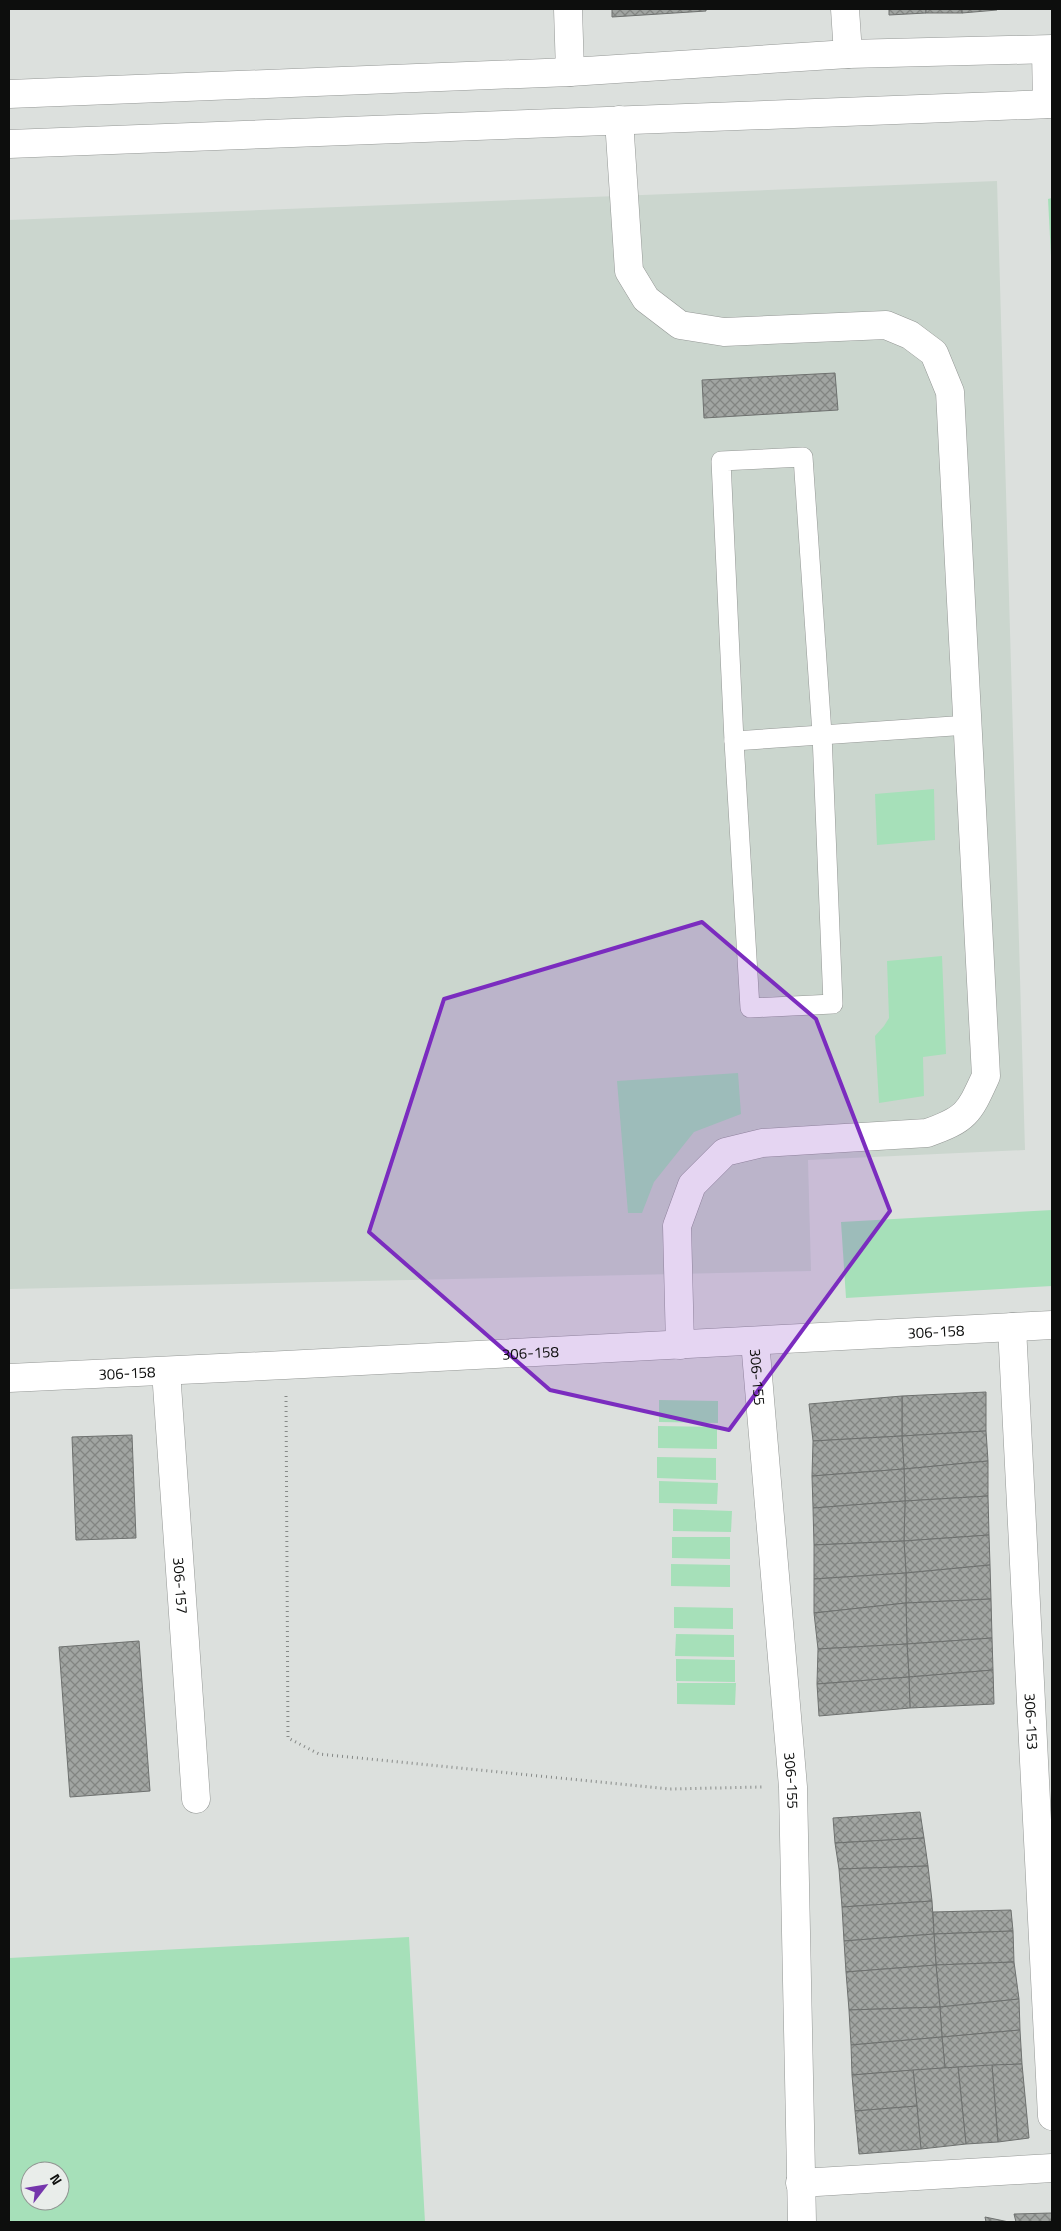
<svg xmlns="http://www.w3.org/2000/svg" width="1061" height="2231" font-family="'Titillium Web',sans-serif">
<defs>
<pattern id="building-cross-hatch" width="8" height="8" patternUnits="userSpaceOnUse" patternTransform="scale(1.25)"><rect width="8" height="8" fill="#a1a5a2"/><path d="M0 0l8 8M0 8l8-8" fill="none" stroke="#828582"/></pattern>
</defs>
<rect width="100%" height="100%" fill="#dce0dd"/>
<polygon fill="#cbd6ce" points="997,181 1025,1150 808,1160 811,1271 9,1289 9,220"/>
<g fill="#a6e0b9" fill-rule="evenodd">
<polygon points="1052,198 1052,275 1048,199"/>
<polygon points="934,789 935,840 877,845 875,794"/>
<polygon points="942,956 946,1054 923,1057 924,1096 879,1103 875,1036 884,1026 889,1018 887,961"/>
<polygon points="738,1073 741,1114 694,1132 654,1182 642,1213 628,1213 617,1081"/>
<polygon points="1052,1210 1052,1286 846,1298 841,1222"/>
<polygon points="659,1400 718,1401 718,1423 659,1422"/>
<polygon points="658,1426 717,1427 717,1449 658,1448"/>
<polygon points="657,1457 716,1458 716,1480 657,1478"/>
<polygon points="659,1481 718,1483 717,1504 659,1503"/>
<polygon points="673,1509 732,1511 731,1532 673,1531"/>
<polygon points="672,1537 730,1537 730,1559 672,1558"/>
<polygon points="671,1564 730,1565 730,1587 671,1586"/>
<polygon points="674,1607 733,1608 733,1629 674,1628"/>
<polygon points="676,1634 734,1635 734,1657 675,1656"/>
<polygon points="676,1659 735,1660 735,1682 676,1681"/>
<polygon points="677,1683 736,1683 735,1705 677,1704"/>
<path d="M409,1937L425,2222H9V1958ZM30,2171H60V2201H30Z"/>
</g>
<g fill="url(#building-cross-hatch)" stroke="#6e716f">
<polygon points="612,9 706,9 706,11 612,17"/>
<polygon points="889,9 926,9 926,13 889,15"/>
<rect x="926" y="9" width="36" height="4"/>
<polygon points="962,9 997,9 997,10 962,13"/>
<polygon points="835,373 838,410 704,418 702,380"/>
<polygon points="986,1392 986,1431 902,1436 902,1396"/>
<polygon points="902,1396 902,1436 813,1441 809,1404"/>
<polygon points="986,1431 988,1461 904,1469 902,1436"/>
<polygon points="132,1435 136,1538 76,1540 72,1437"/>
<polygon points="902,1436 904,1469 812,1476 813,1441"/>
<polygon points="988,1461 988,1496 905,1501 904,1469"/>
<polygon points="904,1469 905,1501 813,1508 812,1476"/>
<polygon points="988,1496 989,1535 904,1541 905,1501"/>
<polygon points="905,1501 904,1541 814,1545 813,1508"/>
<polygon points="989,1535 990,1565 906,1573 904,1541"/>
<polygon points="904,1541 906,1573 814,1579 814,1545"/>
<polygon points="990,1565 991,1599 906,1603 906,1573"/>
<polygon points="906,1573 906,1603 814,1613 814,1579"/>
<polygon points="991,1599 992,1638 907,1644 906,1603"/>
<polygon points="906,1603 907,1644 818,1649 814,1613"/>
<polygon points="992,1638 993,1670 909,1677 907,1644"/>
<polygon points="139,1641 150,1791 70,1797 59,1647"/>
<polygon points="907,1644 909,1677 817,1684 818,1649"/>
<polygon points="993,1670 994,1704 910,1708 909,1677"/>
<polygon points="909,1677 910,1708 819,1716 817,1684"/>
<polygon points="920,1812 924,1838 835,1843 833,1818"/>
<polygon points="924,1838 928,1866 839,1869 835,1843"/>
<polygon points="928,1866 932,1901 842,1907 839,1869"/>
<polygon points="932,1901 934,1934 844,1941 842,1907"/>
<polygon points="1011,1910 1013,1931 934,1934 933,1912"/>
<polygon points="1013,1931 1014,1962 936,1965 934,1934"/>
<polygon points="934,1934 936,1965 846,1972 844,1941"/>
<polygon points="1014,1962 1019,1999 940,2007 936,1965"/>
<polygon points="936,1965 940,2007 849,2010 846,1972"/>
<polygon points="1019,1999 1020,2030 942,2037 940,2007"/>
<polygon points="940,2007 942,2037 851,2045 849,2010"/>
<polygon points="1020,2030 1022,2064 945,2068 942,2037"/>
<polygon points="942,2037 945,2068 852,2075 851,2045"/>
<polygon points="1022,2064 1029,2138 998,2142 992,2065"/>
<polygon points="992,2065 998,2142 966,2144 958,2067"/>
<polygon points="958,2067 966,2144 921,2149 913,2070"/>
<polygon points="913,2070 917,2106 855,2111 852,2075"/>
<polygon points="917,2106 921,2149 859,2154 855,2111"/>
<polygon points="1052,2213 1052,2222 1016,2222 1014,2214"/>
<polygon points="985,2217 1009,2222 986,2222"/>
</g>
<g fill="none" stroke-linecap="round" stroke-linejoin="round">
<defs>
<g id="lane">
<polygon points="803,457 822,734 833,1004 750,1008 734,741 721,461"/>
<polyline points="734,741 968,725"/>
</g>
<g id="street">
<polyline points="568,9 570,72"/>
<polyline points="845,9 848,54"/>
<path d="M619,120L629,271L646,299L680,325L724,332L886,325L910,335L934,353L950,392L986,1076C969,1113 967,1119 927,1133L762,1143L725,1152L692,1185L677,1226L680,1345"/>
<path id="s1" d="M1012,1327L1052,2116"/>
<path id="s2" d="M755,1341L793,1787L802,2222"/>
<path id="s3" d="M166,1371L196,1799"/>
<path id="s4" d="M9,1378L285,1365L1052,1325"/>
<polyline points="800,2183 1052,2168"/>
</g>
<g id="secondary">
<polyline points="1046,50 1047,104"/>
<polyline points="9,94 570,72 848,54 1052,49"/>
<polyline points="9,144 1052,104"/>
</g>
</defs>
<use href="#lane" stroke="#949795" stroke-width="20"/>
<use href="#street" stroke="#949795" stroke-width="29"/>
<use href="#secondary" stroke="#949795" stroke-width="29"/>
<polyline stroke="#868987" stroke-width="3" stroke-dasharray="1 4" stroke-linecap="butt" points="286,1396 288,1738 319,1754 670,1789 762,1787"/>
<use href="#lane" stroke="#fff" stroke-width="19"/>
<use href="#street" stroke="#fff" stroke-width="28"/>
<use href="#secondary" stroke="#fff" stroke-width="28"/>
</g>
<path fill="#7b2cbf" fill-opacity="0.2" stroke="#7b2cbf" stroke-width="4" stroke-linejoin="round" d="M702,922L816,1019L890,1211L729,1430L550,1390L369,1232L444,999Z"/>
<g text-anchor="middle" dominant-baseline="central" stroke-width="4" stroke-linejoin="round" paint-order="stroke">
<g font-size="15" fill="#0d0e0d" stroke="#e9edea">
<text stroke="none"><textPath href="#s4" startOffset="928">306-158</textPath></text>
<text stroke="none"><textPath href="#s4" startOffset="522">306-158</textPath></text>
<text stroke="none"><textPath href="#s4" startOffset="118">306-158</textPath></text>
<text stroke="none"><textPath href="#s2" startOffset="36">306-155</textPath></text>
<text stroke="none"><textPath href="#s3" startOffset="215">306-157</textPath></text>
<text stroke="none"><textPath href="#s1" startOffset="395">306-153</textPath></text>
<text stroke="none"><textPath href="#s2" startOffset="441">306-155</textPath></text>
</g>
</g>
<rect width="1061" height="2231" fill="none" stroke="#0d0e0d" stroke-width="20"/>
<g transform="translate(45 2186) rotate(59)"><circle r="24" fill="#e9edea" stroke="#919492"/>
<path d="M0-4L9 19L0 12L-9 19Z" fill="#7536ac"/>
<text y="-8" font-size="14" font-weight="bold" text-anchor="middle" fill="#0d0e0d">N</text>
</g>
</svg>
